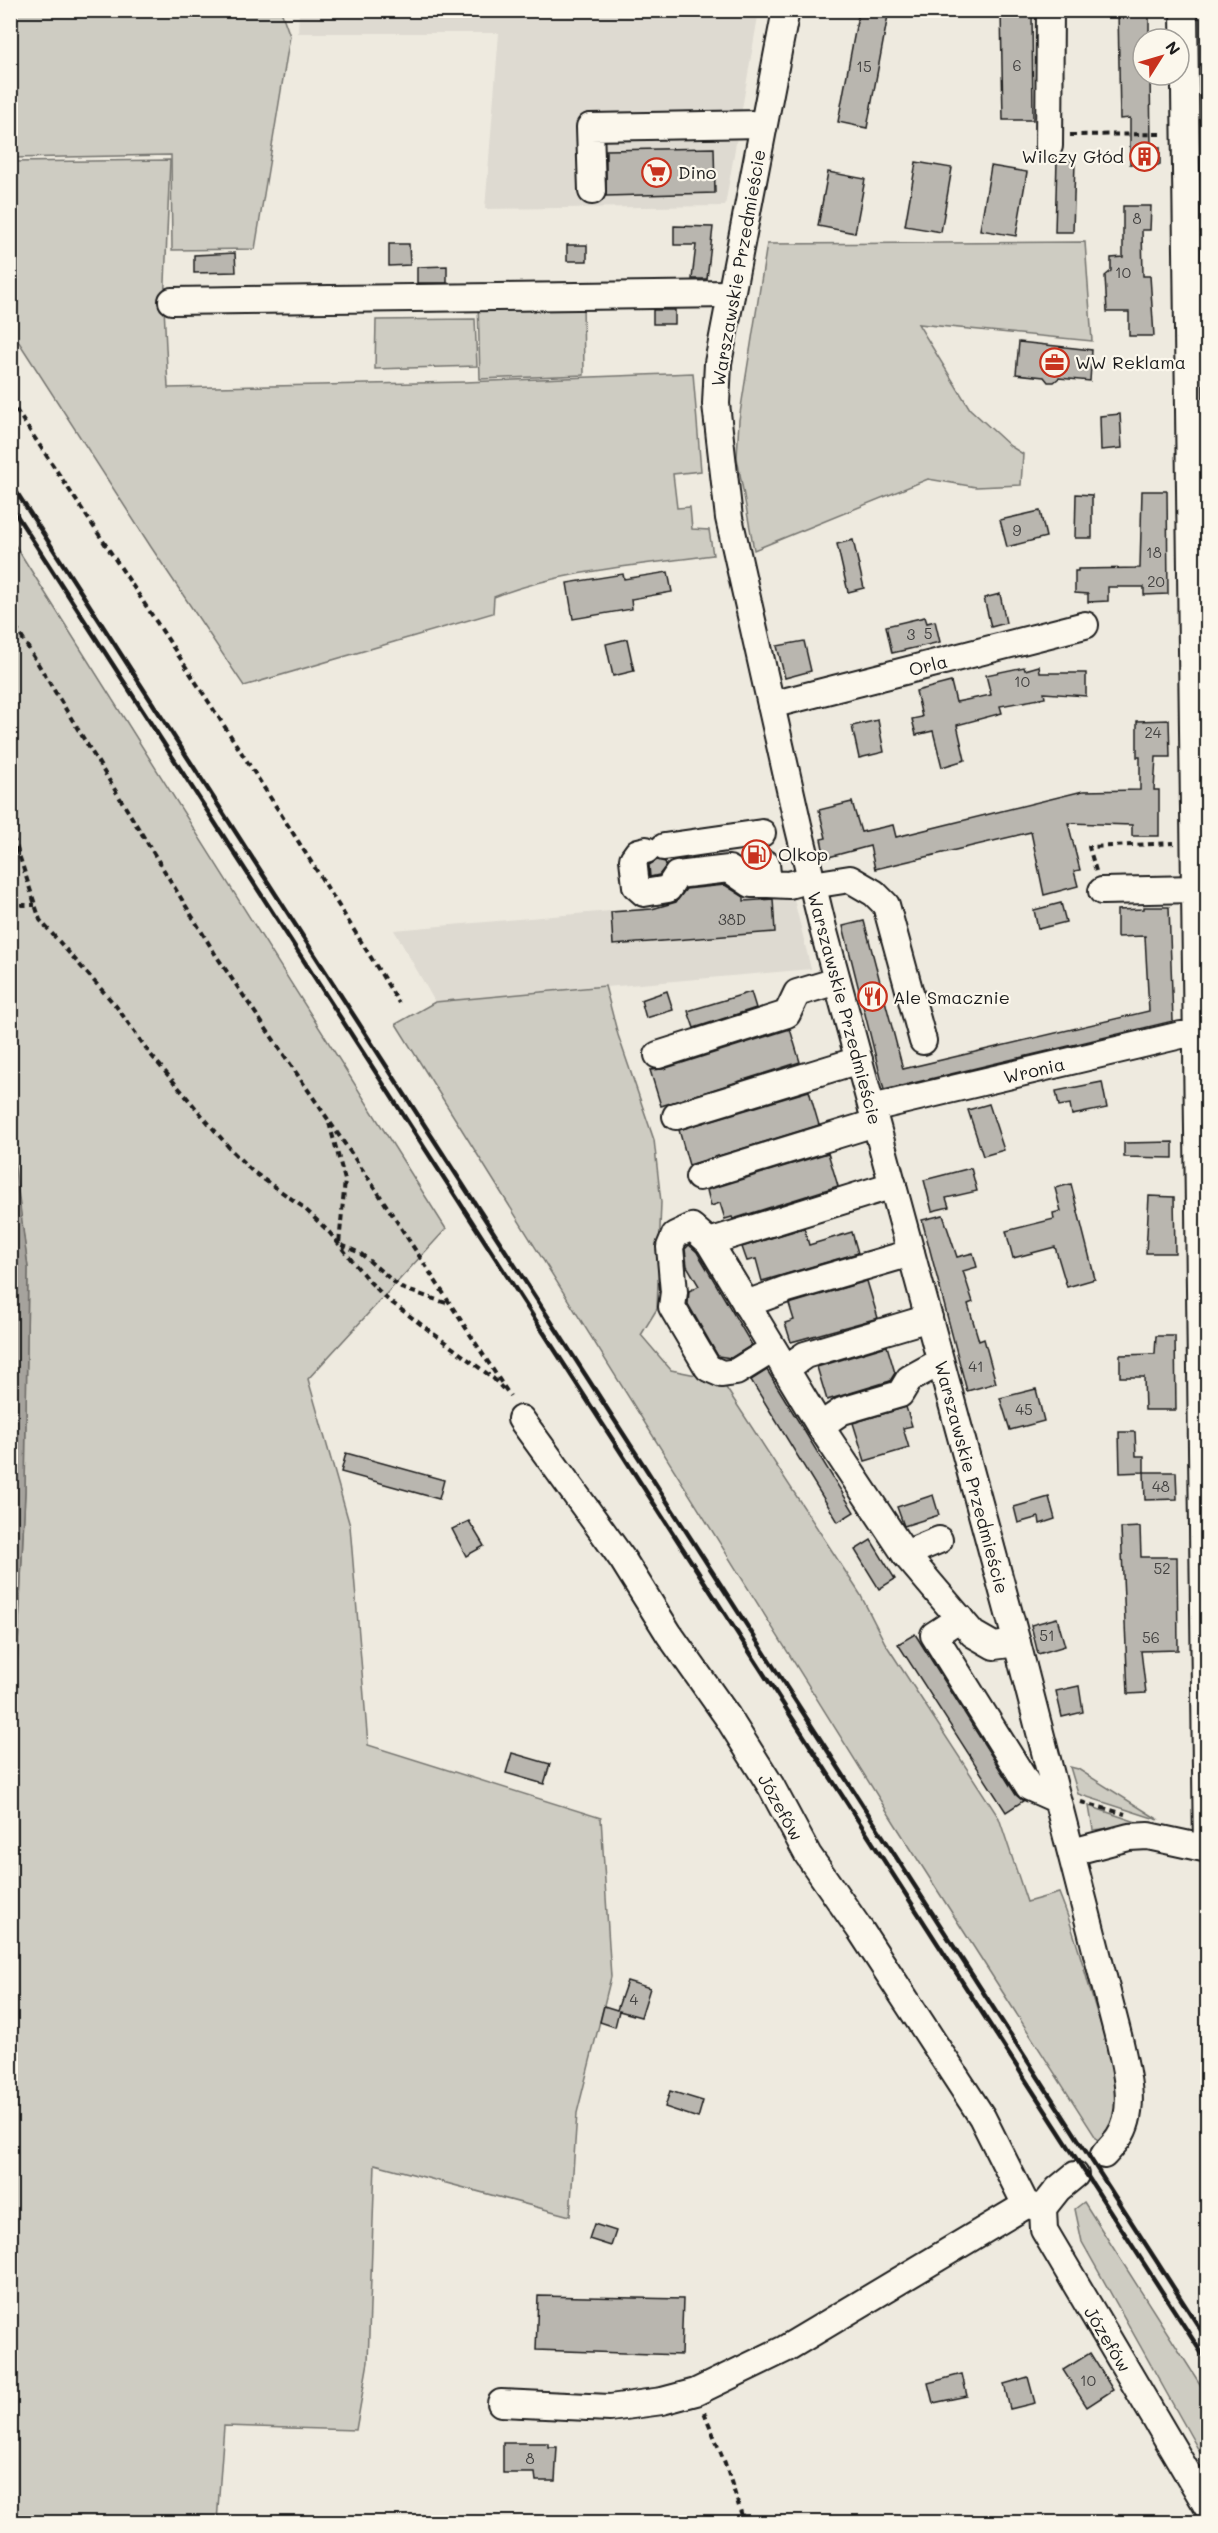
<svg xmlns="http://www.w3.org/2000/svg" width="1218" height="2533" font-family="Mali,sans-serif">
<rect width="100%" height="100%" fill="#eeeadf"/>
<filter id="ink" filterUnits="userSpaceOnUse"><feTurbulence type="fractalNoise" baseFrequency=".0167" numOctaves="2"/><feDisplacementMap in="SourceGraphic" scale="12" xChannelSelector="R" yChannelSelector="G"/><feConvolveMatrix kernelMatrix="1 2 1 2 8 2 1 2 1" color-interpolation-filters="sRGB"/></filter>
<g filter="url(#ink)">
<g fill="#dedad1">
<polygon points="299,10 759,11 725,206 485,209 499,33 298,33"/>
<polygon points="793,895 811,969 435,1002 394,930"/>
</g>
<g fill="#ceccc2" stroke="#75746f" stroke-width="1.5">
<polygon points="10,11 281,11 290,36 255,249 172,250 171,155 11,158"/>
<path d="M170,160L164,307L168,388L465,382L693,373L701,471L673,474L677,508L690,507L692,529L709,530L713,555C641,565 562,570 494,597L493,613L244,686L151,547L11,330V162Z"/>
<polygon points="1085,242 1092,341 918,324 970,409 1010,446 1023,454 1021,485 976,487 928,479 754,550 737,458 739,420 767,244"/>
<polygon points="478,301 583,301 584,375 480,379"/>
<polygon points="475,319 477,366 375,369 376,320"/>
<polygon points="10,537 446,1229 308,1379 350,1526 368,1745 601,1818 611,1977 577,2113 570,2216 375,2164 368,2362 356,2430 224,2426 217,2522 11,2522 10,1893 14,1861 17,1667 25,1492 28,1268 10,1136"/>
<path d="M605,986L618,1035L654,1140L661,1202L657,1309L641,1335L671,1370L721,1380L860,1594L885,1643L999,1818L1027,1902L1059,1893C1074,1929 1083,1966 1094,2003C1103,2033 1126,2095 1114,2125C1111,2131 1103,2137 1098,2141L895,1824L396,1024L435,1002Z"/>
<polygon points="1070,1767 1078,1769 1159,1820 1078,1794"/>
<polygon points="1089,1806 1145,1825 1093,1830"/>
<polygon points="1084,2202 1207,2395 1207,2465 1082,2242 1075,2209"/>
</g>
<polygon fill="#a6a39d" stroke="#6f6d69" stroke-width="1.5" points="11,1136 28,1268 25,1492 17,1667 14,1861 11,1893"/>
<g fill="#b9b6af" stroke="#1c1c1c" stroke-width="1.5">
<polygon points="859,10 889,10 867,128 838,122"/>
<polygon points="1001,10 1032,10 1033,120 1003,120"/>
<polygon points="1118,10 1149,10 1149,39 1143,39 1143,75 1150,75 1151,147 1160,147 1160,165 1130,164 1130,118 1120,119"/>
<polygon points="714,148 715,193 606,196 606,150"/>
<polygon points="1057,160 1075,161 1073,232 1055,232"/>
<polygon points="916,162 952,168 941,232 905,226"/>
<polygon points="991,166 1027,172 1016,236 980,230"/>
<polygon points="828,172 865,179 855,233 818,226"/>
<polygon points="1123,206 1151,206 1150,230 1142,230 1143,276 1150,276 1154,336 1129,336 1129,312 1107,312 1105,276 1111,271 1111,258 1123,257"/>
<polygon points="674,226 713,227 707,279 692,279 696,245 674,245"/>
<polygon points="389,244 409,244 410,265 389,266"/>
<rect x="567" y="245" width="20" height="16"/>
<polygon points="235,253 236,272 194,273 194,255"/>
<polygon points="447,266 447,283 417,283 417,267"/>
<rect x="653" y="310" width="22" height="14"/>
<polygon points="1019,342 1092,350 1090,381 1059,378 1054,382 1048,382 1044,377 1016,374"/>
<polygon points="1120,414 1122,448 1101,450 1100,416"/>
<polygon points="1142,491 1167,491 1168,594 1144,595 1144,587 1108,587 1108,601 1088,602 1088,594 1075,593 1075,571 1078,571 1078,569 1140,568"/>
<polygon points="1076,494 1092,495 1092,538 1075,538"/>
<polygon points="1040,511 1046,537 1007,547 1000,520"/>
<polygon points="853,540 864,588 848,592 837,544"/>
<polygon points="668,572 672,592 631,599 632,609 573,619 567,583 623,574 624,579"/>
<polygon points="1000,594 1006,623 991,627 984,598"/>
<polygon points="925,617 927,623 935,621 940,642 892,653 886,626"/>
<polygon points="627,639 634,671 613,676 606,644"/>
<polygon points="804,641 811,671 785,678 777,646"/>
<polygon points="1039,666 1040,673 1086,673 1086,696 1044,693 1045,698 1000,706 1002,713 957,725 965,760 942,767 933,731 916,735 912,719 922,717 916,691 951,682 956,702 991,695 986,675 1024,667 1025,670"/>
<polygon points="878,720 884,752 859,758 852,726"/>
<polygon points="1169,720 1170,757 1156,757 1154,790 1159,790 1159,836 1132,836 1132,825 1068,823 1080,870 1074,871 1078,886 1044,895 1031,832 875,869 870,846 825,858 821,839 826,838 819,810 852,802 861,832 893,825 896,837 1083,791 1140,790 1140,757 1137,757 1137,721"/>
<polygon points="766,847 766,849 757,852 750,865 748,850"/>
<polygon points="657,860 665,862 666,866 659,875 650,877 649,865"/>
<polygon points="725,885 744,897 744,901 773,899 775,932 613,945 611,912 652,909 676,902 686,889"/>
<polygon points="1061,903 1066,922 1038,929 1034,910"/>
<polygon points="1144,907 1169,907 1173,1021 884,1090 843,926 864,921 903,1069 1149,1011 1145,936 1117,937 1117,910 1144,909"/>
<polygon points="667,991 673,1010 646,1018 641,1000"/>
<polygon points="751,992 756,1008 694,1028 688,1011"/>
<polygon points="790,1029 800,1062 661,1106 650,1070 663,1069"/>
<polygon points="1102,1082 1107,1108 1072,1115 1070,1104 1059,1106 1056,1091"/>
<polygon points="809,1091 819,1125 689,1165 679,1130"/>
<polygon points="989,1104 1004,1150 983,1156 968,1110"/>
<polygon points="1173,1142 1173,1158 1124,1157 1124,1143"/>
<polygon points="828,1153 838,1186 733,1219 732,1217 725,1219 720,1203 711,1206 707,1190"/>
<polygon points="971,1168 977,1191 946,1198 949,1207 932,1211 924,1180"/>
<polygon points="1071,1184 1095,1279 1067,1287 1055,1247 1013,1258 1006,1231 1054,1219 1053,1213 1061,1211 1055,1188"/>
<polygon points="1149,1196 1174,1197 1175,1253 1146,1253"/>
<polygon points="943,1215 957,1257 973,1253 977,1267 963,1271 973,1302 968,1304 979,1341 984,1339 996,1383 967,1391 922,1220"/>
<polygon points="804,1228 809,1245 852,1232 858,1253 762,1281 756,1259 747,1261 742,1247"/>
<polygon points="689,1245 697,1252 752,1345 731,1358 718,1356 688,1304 689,1291 699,1286 687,1266 685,1249"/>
<polygon points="867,1281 878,1318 791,1342 785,1323 794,1320 789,1304"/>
<polygon points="1156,1336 1175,1336 1176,1410 1145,1410 1144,1377 1120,1377 1120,1355 1155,1354"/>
<polygon points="887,1346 895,1373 890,1381 827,1400 817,1367"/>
<polygon points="767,1370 854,1512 838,1522 751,1380"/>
<polygon points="1036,1389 1044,1421 1010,1430 1000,1398"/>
<polygon points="906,1407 912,1426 903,1428 909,1448 865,1461 853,1423"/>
<polygon points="1119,1432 1135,1432 1136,1456 1144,1456 1144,1472 1120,1473"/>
<polygon points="346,1453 444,1480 439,1499 341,1472"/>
<polygon points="1144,1472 1176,1472 1177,1499 1145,1500"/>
<polygon points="933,1495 939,1515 904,1526 897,1507"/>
<polygon points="1049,1497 1055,1519 1040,1524 1039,1517 1018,1523 1014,1507"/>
<polygon points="469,1521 484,1546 466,1556 452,1529"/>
<polygon points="1140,1527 1141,1557 1177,1557 1178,1650 1141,1651 1146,1693 1128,1694 1121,1528"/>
<polygon points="871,1540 895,1579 879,1589 855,1550"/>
<polygon points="1057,1618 1065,1646 1038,1654 1031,1625"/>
<polygon points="915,1634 1016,1795 1023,1801 1006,1812 898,1644"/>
<polygon points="1079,1686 1083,1712 1062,1717 1056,1691"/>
<polygon points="512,1753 550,1764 544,1784 506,1773"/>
<polygon points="627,1981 650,1988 641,2017 619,2011 615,2027 600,2022 604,2006 617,2010"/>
<polygon points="670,2091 703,2101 698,2118 665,2107"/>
<polygon points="594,2224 616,2231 611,2246 589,2239"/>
<polygon points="538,2296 683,2299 681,2355 536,2350"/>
<polygon points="1090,2353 1113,2390 1087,2407 1063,2370"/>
<polygon points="962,2374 967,2396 933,2403 928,2383"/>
<polygon points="1028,2377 1035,2403 1010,2409 1004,2384"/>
<polygon points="503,2443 548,2443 548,2447 557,2447 555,2481 536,2481 535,2473 503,2473"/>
</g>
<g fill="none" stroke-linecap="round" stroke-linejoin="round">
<defs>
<g id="minor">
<path d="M786,10L718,363L716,404L729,518L798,825L824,932L1017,1643L1120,2043C1126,2071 1137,2110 1119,2137C1115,2143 1109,2149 1104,2155"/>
<polyline points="1184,10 1207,1849"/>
<polyline points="1049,146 1050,10"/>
<polyline points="592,191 590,127 763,124"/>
<polyline points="172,301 731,294"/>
<polyline points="771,705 1085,625"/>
<polyline points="664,847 762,833"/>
<polyline points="646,850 638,852 633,859 636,886 644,893 668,889 677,875 729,869 751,884 768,884"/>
<polyline points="766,864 768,884 789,885 811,879"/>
<polyline points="812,885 850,879 874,893 886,905 923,1041"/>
<polyline points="1102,891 1196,889"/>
<polyline points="658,1055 787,1014 797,993 837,981"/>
<polyline points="872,1108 1181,1035 1197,1035"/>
<polyline points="676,1116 859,1060"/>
<polyline points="699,1177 875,1123"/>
<polyline points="893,1185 709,1242 820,1426 905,1554 939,1540"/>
<polyline points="709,1242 692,1227 675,1235 670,1247 674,1292 672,1307 708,1368 722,1374 736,1372 773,1349"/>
<polyline points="746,1304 787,1289 911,1253"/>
<polyline points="785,1369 805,1355 929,1318"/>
<polyline points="521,1419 623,1560 669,1634 727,1716 771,1786 808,1855 861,1931 982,2117 1026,2205"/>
<polyline points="820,1426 842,1411 900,1394 909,1379 940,1362"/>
<polyline points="905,1554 973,1634 994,1646 1017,1643"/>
<polyline points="960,1618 934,1635 1029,1787 1056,1799"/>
<polyline points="1072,1852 1129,1837 1148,1836 1208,1849"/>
<polyline points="1075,2175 1058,2189 1043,2208 1044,2230 1208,2508"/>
<polyline points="501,2403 610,2408 662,2401 696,2392 785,2349 1026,2205 1043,2208"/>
</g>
</defs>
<use href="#minor" stroke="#1c1c1c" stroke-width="30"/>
<g stroke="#1c1c1c" stroke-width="4" stroke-dasharray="6 4.5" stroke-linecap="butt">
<polyline points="1070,135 1164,134"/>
<path d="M10,401C143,600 274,799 399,1003"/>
<polyline points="10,618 217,957 377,1191 510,1396"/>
<polyline points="10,827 40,920 116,1006 151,1055 232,1151 252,1171 303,1207 329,1232 366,1278 387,1299 493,1378 503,1389"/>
<polyline points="10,864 15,859 15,846"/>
<polyline points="1096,871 1089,847 1174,843"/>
<polyline points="10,905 35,905"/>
<polyline points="329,1123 345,1180 339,1244 360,1253 401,1288 449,1304"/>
<polyline points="1081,1802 1125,1814"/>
<polyline points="704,2412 725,2463 744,2522"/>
</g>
<use href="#minor" stroke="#fbf7ec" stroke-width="26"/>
<g stroke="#1c1c1c" stroke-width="4.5">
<polyline points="10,482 1208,2341"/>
<polyline points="10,505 1208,2363"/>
</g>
</g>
</g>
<defs>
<symbol id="building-ring" viewBox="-11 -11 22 22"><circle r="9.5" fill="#fbf7ec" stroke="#c8321e" stroke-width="1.5"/><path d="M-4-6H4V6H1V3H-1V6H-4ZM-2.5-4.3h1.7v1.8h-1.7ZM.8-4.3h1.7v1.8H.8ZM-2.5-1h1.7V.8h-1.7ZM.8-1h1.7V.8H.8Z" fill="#c8321e"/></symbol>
<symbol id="supermarket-ring" viewBox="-11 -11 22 22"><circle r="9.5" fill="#fbf7ec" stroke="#c8321e" stroke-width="1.5"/><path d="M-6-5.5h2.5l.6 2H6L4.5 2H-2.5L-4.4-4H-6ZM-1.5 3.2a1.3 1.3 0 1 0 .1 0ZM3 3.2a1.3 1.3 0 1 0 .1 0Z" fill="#c8321e"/></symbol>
<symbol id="office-ring" viewBox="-11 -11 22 22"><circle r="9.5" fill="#fbf7ec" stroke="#c8321e" stroke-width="1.5"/><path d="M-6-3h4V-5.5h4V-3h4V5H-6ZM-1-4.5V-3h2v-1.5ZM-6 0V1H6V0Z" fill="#c8321e"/></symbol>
<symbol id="fuel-ring" viewBox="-11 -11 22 22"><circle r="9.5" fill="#fbf7ec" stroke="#c8321e" stroke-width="1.5"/><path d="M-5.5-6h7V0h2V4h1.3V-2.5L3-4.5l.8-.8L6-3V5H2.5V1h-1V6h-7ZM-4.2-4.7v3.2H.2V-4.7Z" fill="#c8321e"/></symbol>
<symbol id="restaurant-ring" viewBox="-11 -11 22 22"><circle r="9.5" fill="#fbf7ec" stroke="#c8321e" stroke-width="1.5"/><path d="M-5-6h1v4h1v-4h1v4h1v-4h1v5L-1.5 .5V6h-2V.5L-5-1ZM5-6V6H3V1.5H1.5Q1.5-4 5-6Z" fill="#c8321e"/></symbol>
</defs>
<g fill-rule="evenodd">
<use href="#building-ring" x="1128" y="140" width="33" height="33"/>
<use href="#supermarket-ring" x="640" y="156" width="33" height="33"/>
<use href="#office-ring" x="1038" y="346" width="33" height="33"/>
<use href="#fuel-ring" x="740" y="838" width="33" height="33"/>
<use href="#restaurant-ring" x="856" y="980" width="33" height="33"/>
</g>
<g text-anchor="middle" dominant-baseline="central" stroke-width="4.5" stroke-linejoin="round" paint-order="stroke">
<g font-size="15" fill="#434241">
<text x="1017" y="65">6</text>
<text x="864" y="66">15</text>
<text x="1137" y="218">8</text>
<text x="1123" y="272">10</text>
<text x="1017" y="530">9</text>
<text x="1154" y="552">18</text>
<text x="1156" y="581">20</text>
<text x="928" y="633">5</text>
<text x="911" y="634">3</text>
<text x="1022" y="681">10</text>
<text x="1153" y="732">24</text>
<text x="732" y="919">38D</text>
<text x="976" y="1366">41</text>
<text x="1024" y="1409">45</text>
<text x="1161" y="1486">48</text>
<text x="1162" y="1568">52</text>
<text x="1047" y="1635">51</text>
<text x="1151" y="1637">56</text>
<text x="634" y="1999">4</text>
<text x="1088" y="2380">10</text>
<text x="530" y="2458">8</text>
</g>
<g font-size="18" fill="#1c1c1c" stroke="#fbf7ec" text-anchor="start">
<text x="1124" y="156" text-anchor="end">Wilczy Głód</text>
<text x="678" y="172">Dino</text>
<text x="1075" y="362">WW Reklama</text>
<text x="778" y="854">Olkop</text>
<text x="893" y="997">Ale Smacznie</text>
</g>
<g font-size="18" fill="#1c1c1c" stroke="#fbf7ec">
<text transform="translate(738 268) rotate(-80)">Warszawskie Przedmieście</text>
<text transform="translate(928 665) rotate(-14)">Orla</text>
<text transform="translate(845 1008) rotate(75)">Warszawskie Przedmieście</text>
<text transform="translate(1034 1070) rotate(-13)">Wronia</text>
<text transform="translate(972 1477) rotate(75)">Warszawskie Przedmieście</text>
<text transform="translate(781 1807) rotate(61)">Józefów</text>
<text transform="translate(1108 2339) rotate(59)">Józefów</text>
</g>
</g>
<rect width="1218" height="2533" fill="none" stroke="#fbf7ec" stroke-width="36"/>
<rect x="18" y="18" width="1182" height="2497" fill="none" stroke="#1c1c1c" stroke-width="2" filter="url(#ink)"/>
<g transform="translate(1161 57) rotate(53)"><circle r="28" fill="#fbf7ec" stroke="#a29f99" stroke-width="1.5"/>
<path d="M0-4.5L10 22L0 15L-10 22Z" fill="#c8321e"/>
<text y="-9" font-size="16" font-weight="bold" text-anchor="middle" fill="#1c1c1c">N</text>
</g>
</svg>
